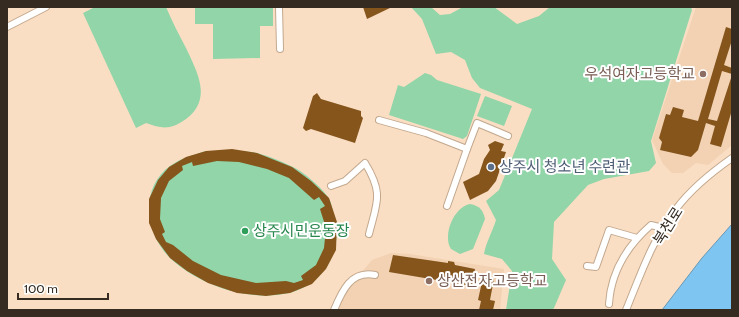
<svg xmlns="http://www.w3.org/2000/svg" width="739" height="317" font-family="Cabin,'Noto Sans KR',sans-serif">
<rect width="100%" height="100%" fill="#fadec3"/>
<g fill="#f2d2b2">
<polygon points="696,7 732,7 732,145 708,165 696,163 683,173 672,173 663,164 652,140"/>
<polygon points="391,253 410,254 504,269 500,310 338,310 345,292 372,260"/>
</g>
<g fill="#91d5a9">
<path d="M95,7H166C172,21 179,35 186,48C197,72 213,99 186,119C171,130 162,129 146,123L136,128L83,13Z"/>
<polygon points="195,7 273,7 273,26 260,26 260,58 213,59 213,24 195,24"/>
<path d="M411,7H431L440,15L450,14L463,7H494L517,24L539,16L550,7H691L692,10L651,141L656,163L649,171L604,179L588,185L554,222L552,259L566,280L554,308L552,310H506L512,271L502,259L484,254C486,242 492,233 496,220L486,201L499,190L532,109L480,88L472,78L465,60L451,52L436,54L422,19Z"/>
<polygon points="425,73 431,75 437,80 481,94 467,136 463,139 389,115 398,85 404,87"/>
<polygon points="485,96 512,106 504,126 477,116"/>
<path d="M206,151C222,152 242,150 257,153C268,156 281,161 291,166C304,172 320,186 328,197C331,201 332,207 333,212C345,247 326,284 289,293C249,302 201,286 171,259C145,235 139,188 170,166C181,158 193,155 206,151Z"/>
<path d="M470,204C480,206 483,210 485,219L473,249L460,254L451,249C442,235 454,207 470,204Z"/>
</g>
<polygon fill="#7fc5f1" stroke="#6997b3" points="732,224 732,310 662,310 702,258"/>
<g fill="#85551c" fill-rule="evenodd">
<polygon points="363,7 392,7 367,19"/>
<polygon points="726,27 732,29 732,40 724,65 732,68 732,74 722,71 708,119 717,121 732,75 732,110 721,147 710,144 715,126 706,123 698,150 691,157 660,150 662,142 659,138 666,114 670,115 673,107 684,110 682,117 698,121"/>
<polygon points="317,93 321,99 361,111 361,116 363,118 355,143 311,129 306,131 303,128 313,96"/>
<polygon points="495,141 504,144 501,151 506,152 496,181 488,191 470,200 463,182 479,174 484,159 490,150 488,145"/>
<path d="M232,149L257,153L292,167L311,181L329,198L337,222L336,250L326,269L312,284L290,293L266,296L237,293L208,283L187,271L170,258L156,239L149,223V199L158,180L169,167L186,157L206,151ZM217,161L239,162L267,169L289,178L314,200L319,197L325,206L320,209L326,228L324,248L316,265L301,276L303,280L294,283L286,281L256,283L221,275L193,261L173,245L166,242L162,234L165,232L160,219L161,198L169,181L183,170L182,166L192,162L193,166Z"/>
<polygon points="393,255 448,263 448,261 454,262 455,265 475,269 472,286 389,272"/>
<polygon points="483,277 494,279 490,300 495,301 493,310 479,310 481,301 478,300"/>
</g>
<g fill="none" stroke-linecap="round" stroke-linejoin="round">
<defs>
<g id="minor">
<polyline points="279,7 280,49"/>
<polyline points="7,27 46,7"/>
<polyline points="379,120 426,133 467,149 447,206"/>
<polyline points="467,149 477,123 508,136"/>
<path d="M331,186L345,181L365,163C384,194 377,202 369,234"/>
<polyline points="587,266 596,267 609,230 637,238"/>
<path d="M609,304C611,271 627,246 651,225L663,228"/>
<path d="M334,310C342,291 351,270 375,275"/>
<path d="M626,310C640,276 653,238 676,209C691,189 712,172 732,158"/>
</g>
</defs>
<use href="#minor" stroke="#c2a88e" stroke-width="8"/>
<use href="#minor" stroke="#fff" stroke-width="6"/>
</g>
<g fill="#8d6e63" stroke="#fff" stroke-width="1.5">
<circle cx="703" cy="74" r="4"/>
<circle cx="429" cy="281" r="4"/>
</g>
<circle fill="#5c6f8a" stroke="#fff" stroke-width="1.5" cx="491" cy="167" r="4"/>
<circle fill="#2e9e5b" stroke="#fff" stroke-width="1.5" cx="245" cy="231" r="4"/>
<g text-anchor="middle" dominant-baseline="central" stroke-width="4" stroke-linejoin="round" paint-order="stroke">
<g font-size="15" fill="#785e54" stroke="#fff" text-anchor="end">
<text x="695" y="74">우석여자고등학교</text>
<text x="437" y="281" text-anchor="start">상산전자고등학교</text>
</g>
<g font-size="15" fill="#4e5e75" stroke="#fff" text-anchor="start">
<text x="499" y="167">상주시 청소년 수련관</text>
</g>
<g font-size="15" fill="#352b21" stroke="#fff">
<text transform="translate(668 226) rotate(-58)">북천로</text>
</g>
<g font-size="15" fill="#27864d" stroke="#fff" text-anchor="start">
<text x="253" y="231">상주시민운동장</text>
</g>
</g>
<rect width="739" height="317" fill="none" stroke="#352b21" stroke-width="16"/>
<path d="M18 293v6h90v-6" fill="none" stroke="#352b21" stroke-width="2"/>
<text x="24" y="293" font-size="12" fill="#352b21" stroke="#ffffff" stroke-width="3" paint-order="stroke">100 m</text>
</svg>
